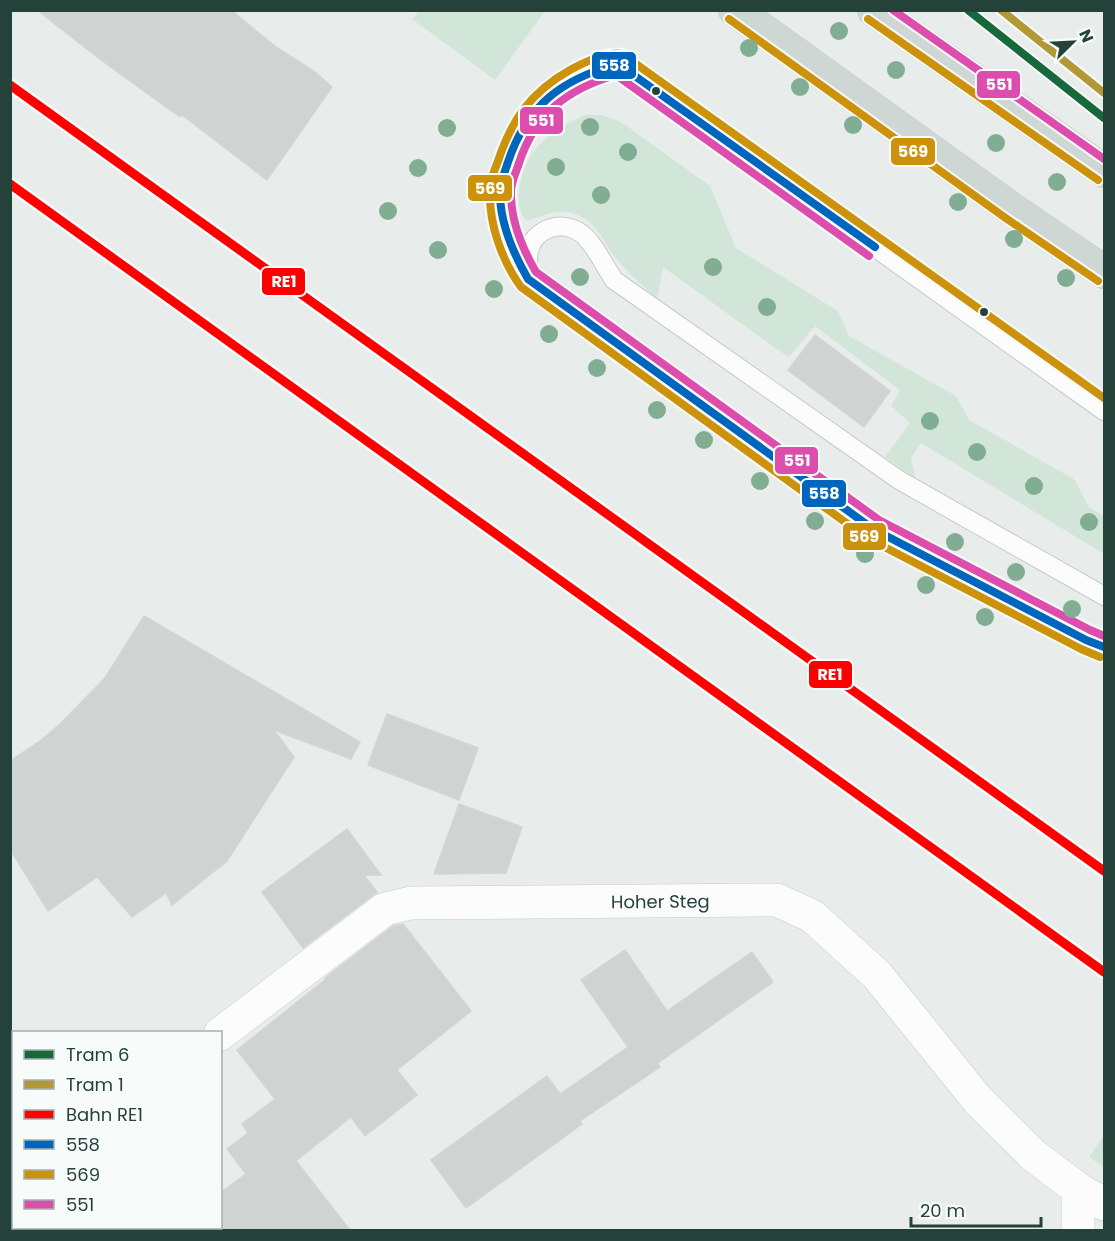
<svg xmlns="http://www.w3.org/2000/svg" width="1115" height="1241" font-family="Poppins,sans-serif">
<rect width="100%" height="100%" fill="#e8edeb"/>
<g fill="#d1e6d8">
<polygon points="419,11 419,10 545,11 495,80 412,19"/>
<path d="M585,115H602L621,122L710,186L736,248L838,311L849,336L956,396L969,420L1074,479L1089,507L1104,516V554L921,443L911,458L915,478L885,457L910,423L891,406L900,390L815,326L789,357L778,350L663,267L657,299C645,287 631,276 620,263C602,244 598,217 567,212C549,210 540,219 526,220C517,208 518,199 520,185C526,147 553,130 585,115Z"/>
<polygon points="1104,1135 1104,1167 1089,1157"/>
</g>
<g fill="#cfd4d2" stroke="#d1d6d4" stroke-width="1.5">
<polygon points="37,10 231,10 276,47 314,71 332,87 267,180 182,115 180,117 101,60"/>
<polygon points="815,335 890,391 864,427 788,370"/>
<polygon points="144,616 360,742 351,759 274,730 294,757 227,861 172,905 166,893 132,917 97,877 48,911 10,849 10,761 40,741 60,724 105,678"/>
<polygon points="387,714 478,748 459,800 368,765"/>
<polygon points="459,804 522,827 506,873 434,874"/>
<polygon points="347,829 381,875 364,875 377,892 303,948 262,892"/>
<polygon points="403,924 471,1011 397,1070 417,1095 365,1136 351,1117 296,1161 350,1230 220,1230 220,1193 246,1174 227,1149 248,1133 242,1124 275,1099 237,1050 326,979 325,978 393,926"/>
<polygon points="625,950 667,1011 752,952 773,982 658,1063 660,1067 580,1121 582,1124 466,1208 431,1160 547,1076 560,1094 628,1047 581,980"/>
</g>
<g fill="none" stroke-linecap="round" stroke-linejoin="round">
<defs>
<g id="lane">
<path d="M528,279C528,270 527,259 529,251C534,228 563,219 582,234C594,243 605,267 614,280L899,480L1104,596"/>
<path d="M1104,411L618,64C562,76 521,109 507,166C504,174 500,184 500,193C501,223 512,253 528,279L873,529L1086,640L1104,647"/>
</g>
<g id="street">
<path id="s1" d="M220,1034L385,909L411,903L777,900L812,916L877,975L977,1099L1033,1155L1078,1189L1104,1204"/>
<polyline points="1078,1189 1078,1230"/>
<polyline points="10,1207 14,1205"/>
</g>
<g id="primary">
<polyline points="735,10 1013,210 1104,272"/>
<polyline points="874,10 1104,171"/>
</g>
</defs>
<use href="#lane" stroke="#c5cac8" stroke-width="20"/>
<use href="#street" stroke="#c5cac8" stroke-width="34"/>
<use href="#primary" stroke="#c3ccc9" stroke-width="34"/>
<use href="#lane" stroke="#fcfcfc" stroke-width="18"/>
<use href="#street" stroke="#fcfcfc" stroke-width="33"/>
<use href="#primary" stroke="#cfd7d5" stroke-width="33"/>
<defs>
<path id="bus-1" d="M875,247L618,64C562,79 527,105 508,162C505,172 500,182 500,193C500,223 513,253 528,279L873,529L1086,640L1104,647"/>
<g id="bus-2">
<polyline points="729,19 1007,219 1098,281"/>
<polyline points="868,19 1098,180"/>
<path d="M1100,657L1081,649L867,538L521,287C502,261 489,224 490,192C490,181 494,171 498,161C512,119 531,92 570,70C583,63 607,51 622,54L1104,398"/>
</g>
<g id="bus-3">
<polyline points="893,10 1104,159"/>
<path d="M869,256L616,75C567,89 535,114 519,163C516,173 510,183 511,194C511,222 522,248 536,272L879,520L1090,630L1104,636"/>
</g>
</defs>
<use href="#bus-1" stroke="#f7fbf9" stroke-width="12"/>
<use href="#bus-2" stroke="#f7fbf9" stroke-width="12"/>
<use href="#bus-3" stroke="#f7fbf9" stroke-width="12"/>
<use href="#bus-1" stroke="#0065bd" stroke-width="8"/>
<use href="#bus-2" stroke="#cd920c" stroke-width="8"/>
<use href="#bus-3" stroke="#dd4dae" stroke-width="8"/>
<defs>
<g id="rail-1">
<polyline points="10,85 1104,871"/>
<polyline points="10,184 1104,972"/>
</g>
</defs>
<use href="#rail-1" stroke="#f7fbf9" stroke-width="14"/>
<use href="#rail-1" stroke="#f00" stroke-width="9"/>
<defs>
<polyline id="tram-1" points="968,10 1104,118"/>
<polyline id="tram-2" points="1001,10 1104,93"/>
</defs>
<use href="#tram-1" stroke="#f7fbf9" stroke-width="12"/>
<use href="#tram-2" stroke="#f7fbf9" stroke-width="12"/>
<use href="#tram-1" stroke="#18683c" stroke-width="8"/>
<use href="#tram-2" stroke="#b29836" stroke-width="8"/>
</g>
<g fill="#81ae93">
<circle cx="839" cy="31" r="9"/>
<circle cx="749" cy="48" r="9"/>
<circle cx="896" cy="70" r="9"/>
<circle cx="800" cy="87" r="9"/>
<circle cx="853" cy="125" r="9"/>
<circle cx="590" cy="127" r="9"/>
<circle cx="447" cy="128" r="9"/>
<circle cx="996" cy="143" r="9"/>
<circle cx="628" cy="152" r="9"/>
<circle cx="556" cy="167" r="9"/>
<circle cx="418" cy="168" r="9"/>
<circle cx="1057" cy="182" r="9"/>
<circle cx="601" cy="195" r="9"/>
<circle cx="958" cy="202" r="9"/>
<circle cx="388" cy="211" r="9"/>
<circle cx="1014" cy="239" r="9"/>
<circle cx="438" cy="250" r="9"/>
<circle cx="713" cy="267" r="9"/>
<circle cx="580" cy="277" r="9"/>
<circle cx="1066" cy="278" r="9"/>
<circle cx="494" cy="289" r="9"/>
<circle cx="767" cy="307" r="9"/>
<circle cx="549" cy="334" r="9"/>
<circle cx="597" cy="368" r="9"/>
<circle cx="657" cy="410" r="9"/>
<circle cx="930" cy="421" r="9"/>
<circle cx="704" cy="440" r="9"/>
<circle cx="977" cy="452" r="9"/>
<circle cx="760" cy="481" r="9"/>
<circle cx="1034" cy="486" r="9"/>
<circle cx="815" cy="521" r="9"/>
<circle cx="1089" cy="522" r="9"/>
<circle cx="955" cy="542" r="9"/>
<circle cx="865" cy="554" r="9"/>
<circle cx="1016" cy="572" r="9"/>
<circle cx="926" cy="585" r="9"/>
<circle cx="1072" cy="609" r="9"/>
<circle cx="985" cy="617" r="9"/>
</g>
<g fill="#24423a" stroke="#f7fbf9" stroke-width="2">
<circle cx="656" cy="91" r="5"/>
<circle cx="984" cy="312" r="5"/>
</g>
<g text-anchor="middle" dominant-baseline="central" stroke-width="5" stroke-linejoin="round" paint-order="stroke">
<g font-size="18" fill="#24423a" stroke="#f7fbf9">
<text stroke="none"><textPath href="#s1" startOffset="483">Hoher Steg</textPath></text>
</g>
</g>
<g stroke="#f7fbf9" stroke-width="2">
<rect x="591" y="51" width="46" height="29" rx="6" fill="#0065bd"/>
<rect x="976" y="70" width="45" height="29" rx="6" fill="#dd4dae"/>
<rect x="519" y="106" width="45" height="29" rx="6" fill="#dd4dae"/>
<rect x="890" y="137" width="46" height="29" rx="6" fill="#cd920c"/>
<rect x="467" y="174" width="46" height="28" rx="6" fill="#cd920c"/>
<rect x="261" y="267" width="45" height="29" rx="6" fill="#f00"/>
<rect x="774" y="446" width="45" height="29" rx="6" fill="#dd4dae"/>
<rect x="801" y="479" width="46" height="29" rx="6" fill="#0065bd"/>
<rect x="842" y="522" width="45" height="29" rx="6" fill="#cd920c"/>
<rect x="808" y="660" width="45" height="29" rx="6" fill="#f00"/>
</g>
<g font-size="16" text-anchor="middle" font-weight="bold" fill="#fff">
<text x="614" y="71">558</text>
<text x="999" y="90">551</text>
<text x="541" y="126">551</text>
<text x="913" y="157">569</text>
<text x="490" y="194">569</text>
<text x="284" y="287">RE1</text>
<text x="797" y="466">551</text>
<text x="824" y="499">558</text>
<text x="864" y="542">569</text>
<text x="830" y="680">RE1</text>
</g>
<rect width="1115" height="1241" fill="none" stroke="#24423a" stroke-width="24"/>
<rect x="12" y="1031" width="210" height="198" fill="#f7fbf9" stroke="#a3b1ad" stroke-width="1.5"/>
<rect x="24" y="1050" width="30" height="9" fill="#18683c" stroke="#a3b1ad" stroke-width="1.5"/>
<text x="66" y="1061" font-size="18" fill="#24423a">Tram 6</text>
<rect x="24" y="1080" width="30" height="9" fill="#b29836" stroke="#a3b1ad" stroke-width="1.5"/>
<text x="66" y="1091" font-size="18" fill="#24423a">Tram 1</text>
<rect x="24" y="1110" width="30" height="9" fill="#ff0000" stroke="#a3b1ad" stroke-width="1.5"/>
<text x="66" y="1121" font-size="18" fill="#24423a">Bahn RE1</text>
<rect x="24" y="1140" width="30" height="9" fill="#0065bd" stroke="#a3b1ad" stroke-width="1.5"/>
<text x="66" y="1151" font-size="18" fill="#24423a">558</text>
<rect x="24" y="1170" width="30" height="9" fill="#cd920c" stroke="#a3b1ad" stroke-width="1.5"/>
<text x="66" y="1181" font-size="18" fill="#24423a">569</text>
<rect x="24" y="1200" width="30" height="9" fill="#dd4dae" stroke="#a3b1ad" stroke-width="1.5"/>
<text x="66" y="1211" font-size="18" fill="#24423a">551</text>
<g transform="translate(1073 42) rotate(66)" stroke="#f7fbf9" stroke-width="4.5" paint-order="stroke">
<path d="M0-4.5L10 22L0 15L-10 22Z" fill="#24423a"/>
<text y="-9" font-size="16" font-weight="bold" text-anchor="middle" fill="#24423a">N</text>
</g>
<path d="M911 1217v9h130v-9" fill="none" stroke="#24423a" stroke-width="3"/>
<text x="920" y="1217" font-size="18" fill="#24423a" stroke="#f7fbf9" stroke-width="4.5" paint-order="stroke">20 m</text>
</svg>
